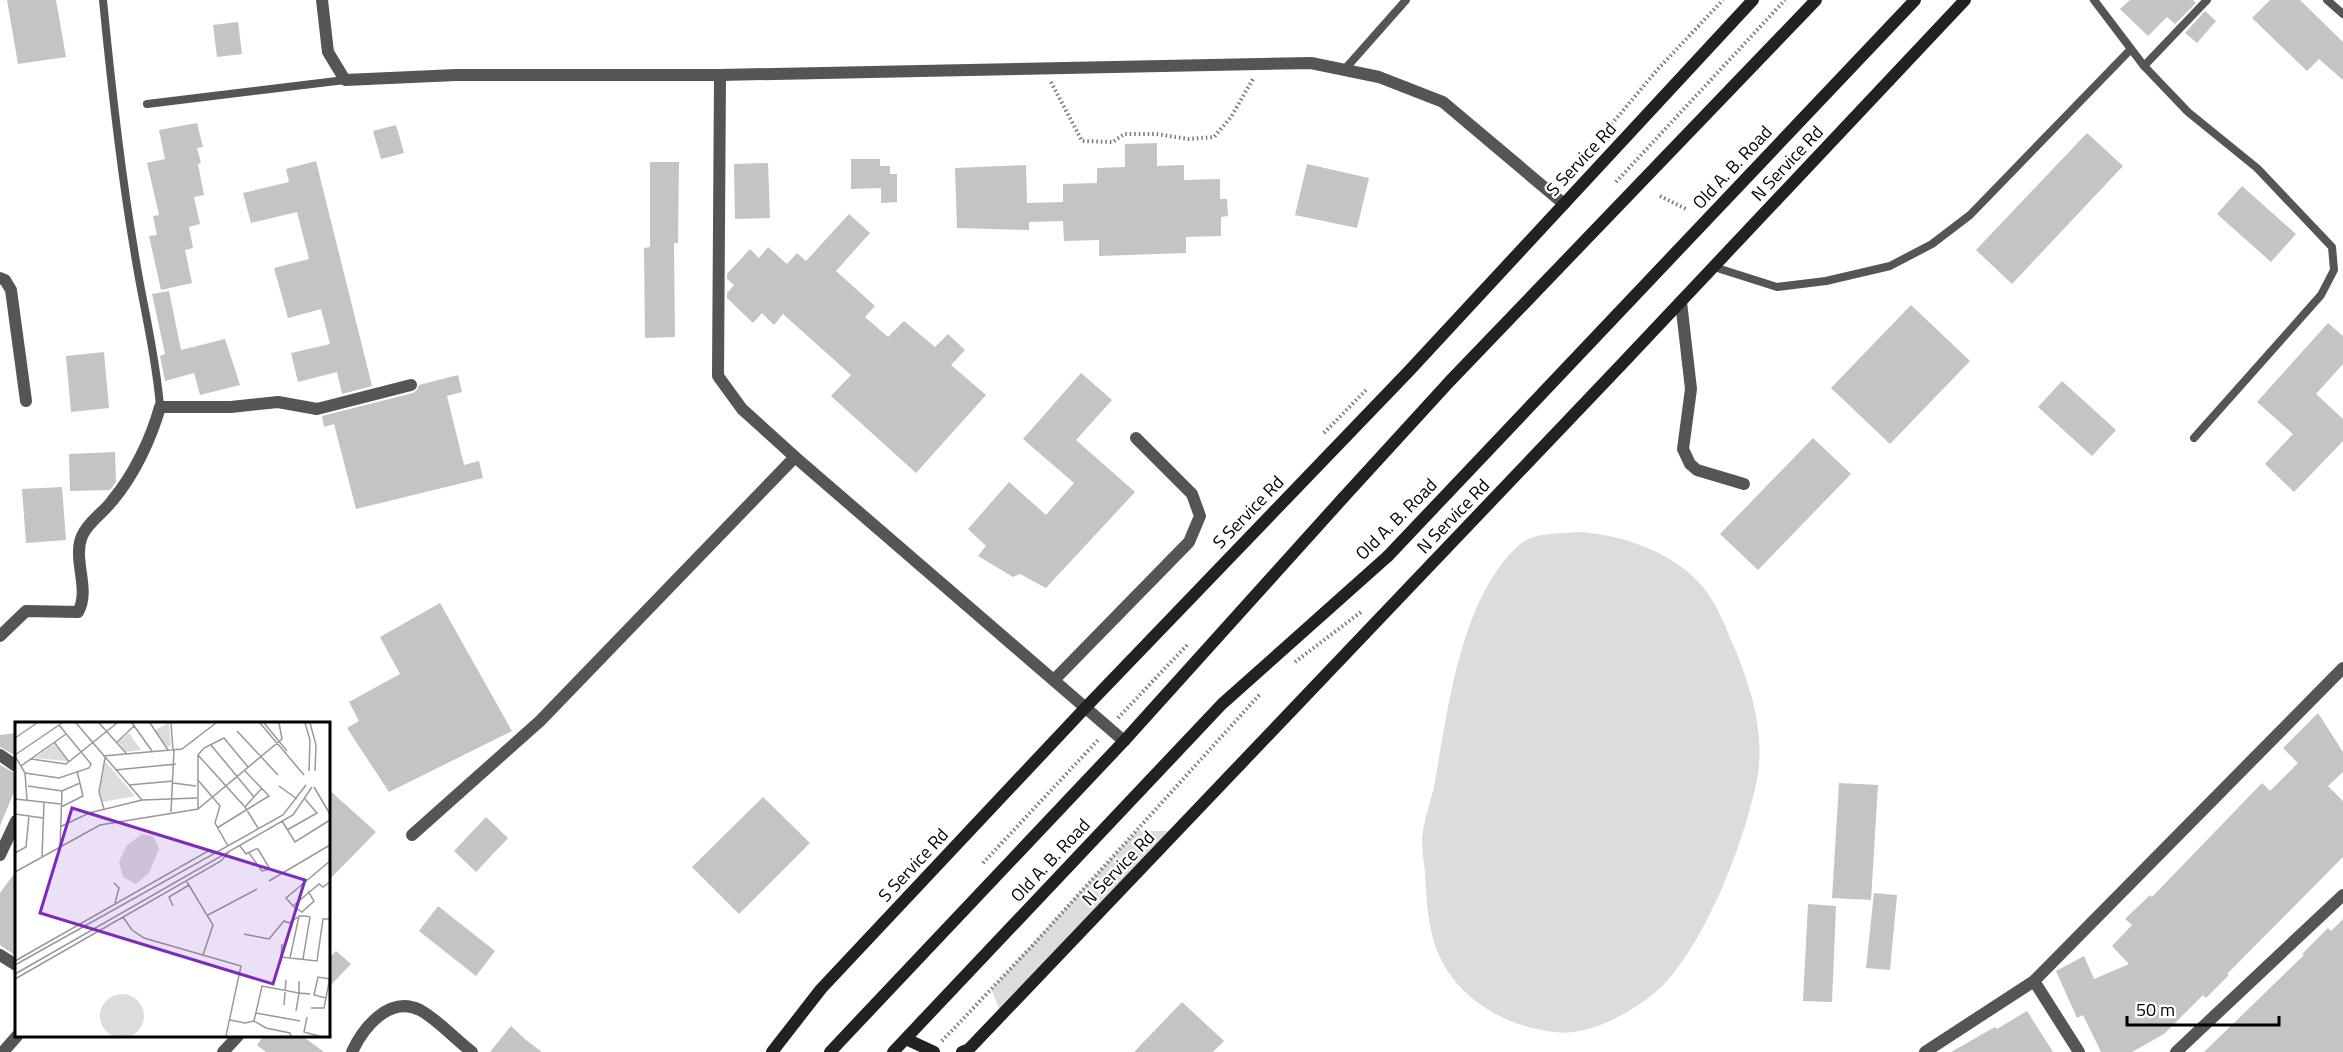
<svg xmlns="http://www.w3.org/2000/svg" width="2343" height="1052" font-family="'Titillium Web',sans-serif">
<rect width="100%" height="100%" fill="#fff"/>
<g fill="#dcdcdc">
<path d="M1577,532C1621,534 1674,552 1703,587C1715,602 1724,622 1731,640C1751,686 1768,738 1755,789C1741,849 1708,935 1666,982C1646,1004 1603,1029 1573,1032C1560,1034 1546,1031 1533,1028C1500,1021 1465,999 1447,970C1428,940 1427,907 1425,873C1424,862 1422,851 1422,840C1423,820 1432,800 1435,781C1449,706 1460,599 1519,545C1533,532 1559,534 1577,532Z"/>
<polygon points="1136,831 1179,831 1002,1015 991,989"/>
</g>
<g fill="#c4c4c4">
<polygon points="7,0 56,0 66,57 18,64"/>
<polygon points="2130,0 2193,0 2196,3 2175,24 2167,17 2148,36 2120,9"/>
<polygon points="2270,0 2300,0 2343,42 2343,80 2319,59 2307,71 2252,18"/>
<polygon points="2205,11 2216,21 2197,43 2185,33"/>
<polygon points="238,22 242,54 217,57 213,25"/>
<polygon points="197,123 203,147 197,148 201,163 198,164 204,195 194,197 200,224 189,227 193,248 185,250 192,283 161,290 149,236 157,235 153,216 159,215 147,163 165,159 159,130"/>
<polygon points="396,125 404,153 381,159 373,131"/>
<polygon points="2087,133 2123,166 2012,284 1976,250"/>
<polygon points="1157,143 1157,166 1184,165 1184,180 1220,179 1220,199 1227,199 1228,216 1221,217 1221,236 1186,237 1186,253 1099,256 1099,240 1064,241 1063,221 1029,222 1029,230 957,228 955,168 1026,165 1027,203 1063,202 1063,184 1097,183 1097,168 1125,167 1125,144"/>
<polygon points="851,159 880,159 880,166 890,166 890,174 897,174 897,202 881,203 881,188 851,189"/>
<polygon points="316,161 372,386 342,394 337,372 298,382 291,353 330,344 321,309 288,318 274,268 309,259 297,212 251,223 243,193 289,182 286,169"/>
<polygon points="650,162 679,162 678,243 674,243 675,337 645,338 644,248 650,247"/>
<polygon points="768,163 770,218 735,219 734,164"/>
<polygon points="1307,164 1369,178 1357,228 1295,215"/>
<polygon points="2242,186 2296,234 2271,262 2217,214"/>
<polygon points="849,214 870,233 836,271 875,306 865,317 888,337 904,321 935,347 948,334 965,350 951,365 986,395 916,473 831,396 851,375 783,314 774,325 762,313 753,323 727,298 727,293 734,285 727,279 727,274 750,249 759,258 768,247 787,264 797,253 806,261"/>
<polygon points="169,291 181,350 225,339 240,385 200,395 194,373 165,381 160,356 165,354 152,294"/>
<polygon points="1911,305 1970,361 1890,444 1831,388"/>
<polygon points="2328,323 2343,336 2343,364 2316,394 2343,419 2343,441 2294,492 2265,464 2293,434 2257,402"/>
<polygon points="104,352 109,408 71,412 66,356"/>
<polygon points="1081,373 1112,400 1076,440 1135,492 1046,588 1020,574 1013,577 978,556 986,546 968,529 1009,482 1046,515 1074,483 1023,439"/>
<polygon points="458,375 462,392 447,396 464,465 479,461 483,478 356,509 334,424 324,427 322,416 413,393 417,390 419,385"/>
<polygon points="2062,381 2116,430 2092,456 2038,407"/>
<polygon points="1813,438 1851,474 1758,570 1720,534"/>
<polygon points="115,452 116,482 110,490 70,491 69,454"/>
<polygon points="62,487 66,540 26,543 22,489"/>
<polygon points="440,603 512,731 389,792 347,728 359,721 349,702 400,674 380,637"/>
<polygon points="2318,713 2343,752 2343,772 2328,786 2343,801 2343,857 2227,974 2229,975 2206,998 2203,995 2164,1034 2132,1052 2101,1052 2083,1015 2077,1018 2056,971 2084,956 2094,979 2129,964 2112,946 2132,925 2125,919 2150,895 2152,897 2262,783 2270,791 2298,763 2283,748"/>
<polygon points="16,733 16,756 0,747 0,735"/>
<polygon points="0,765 16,774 16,787 0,826"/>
<polygon points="1839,783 1878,785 1871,900 1832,898"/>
<polygon points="328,789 376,832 328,881"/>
<polygon points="763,797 810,843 739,914 692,867"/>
<polygon points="486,817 508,838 476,872 454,851"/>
<polygon points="16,871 16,956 0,945 0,893"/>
<polygon points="1874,893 1897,895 1890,970 1866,968"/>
<polygon points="1808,904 1836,906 1832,1002 1803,1001"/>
<polygon points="438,906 495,951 476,976 419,931"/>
<polygon points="2343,919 2343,1052 2204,1052 2304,955 2302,954 2328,928 2331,931"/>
<polygon points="336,951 351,964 328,988 328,959"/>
<polygon points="1182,1002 1224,1041 1213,1052 1134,1052"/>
<polygon points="2027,1011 2053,1052 1951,1052 1995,1027 1997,1029"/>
<polygon points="511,1026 526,1040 542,1052 490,1052"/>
<polygon points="264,1035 301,1035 324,1052 266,1052 257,1045"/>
</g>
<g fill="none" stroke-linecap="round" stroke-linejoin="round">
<g stroke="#777" stroke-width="4" stroke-dasharray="1.5 3" stroke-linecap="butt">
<polyline points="1051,82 1082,141 1113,142 1124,134 1156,134 1188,139 1214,137 1231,117 1253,79"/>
<polyline points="1600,138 1657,70 1723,0"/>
<polyline points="1616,182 1785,0"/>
<polyline points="1660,196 1686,209"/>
<polyline points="1324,433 1367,389"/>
<polyline points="1295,662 1361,612"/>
<polyline points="1118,718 1187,645"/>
<polyline points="983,863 1099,739"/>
<polyline points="942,1041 1032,946 1261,693"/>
</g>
<g stroke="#555" stroke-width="8">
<path d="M103,0C111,83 120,167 134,249C142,302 156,354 160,407"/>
<polyline points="2094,0 2144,66 2188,112 2257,168 2332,247 2334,270 2321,295 2194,438"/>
<polyline points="2327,0 2343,14"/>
<polyline points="2144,66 2207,0"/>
<polyline points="1345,69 1406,0"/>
<polyline points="147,104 345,80"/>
<polyline points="1714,267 1777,287 1826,281 1890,266 1932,244 1970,215 2131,49"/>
</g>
<g stroke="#555" stroke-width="12">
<polyline points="322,0 328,52 345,80 456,75 720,75 1311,63 1379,77 1443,102 1564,204"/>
<polyline points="720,75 718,376 742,409 795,457 1124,741"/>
<polyline points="0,278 5,280 11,290 26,401"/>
<polyline points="1681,302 1691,389 1683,449 1690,464 1697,470 1744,484"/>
<path d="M0,636L26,611L78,612C91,589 72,560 82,536C88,522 103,513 112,501C134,475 151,439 160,407H231L278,402L317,409L411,385"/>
<polyline points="1054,680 1189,542 1200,516 1192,494 1136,438"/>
<polyline points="0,755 16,766"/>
<polyline points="412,835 540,721 795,457"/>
<polyline points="0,855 16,821"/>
<polyline points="0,955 16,965"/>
<polyline points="2034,981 2079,1052"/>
<polyline points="3,1052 17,1036"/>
<polyline points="223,1052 238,1036"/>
<path d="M352,1052C363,1028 389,995 420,1010C437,1019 456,1040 472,1052"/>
<polyline points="1925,1052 2034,981 2343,668"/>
<polyline points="2176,1052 2343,895"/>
</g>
<g stroke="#222" stroke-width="12">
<polyline points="906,1039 934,1052"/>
<polyline points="772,1052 821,989 1086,707 1409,371 1753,0"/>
<polyline points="830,1052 1124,741 1343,498"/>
<polyline points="893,1052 1222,704 1388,556"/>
<polyline points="962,1052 969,1049 1621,365 1965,0"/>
</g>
<g stroke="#222" stroke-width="12">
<polyline points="1343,498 1450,381 1816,0"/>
<polyline points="1388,556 1915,0"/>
</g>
</g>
<g text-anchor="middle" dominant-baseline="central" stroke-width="4.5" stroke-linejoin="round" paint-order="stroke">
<g font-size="18" fill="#000" stroke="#fff">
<text transform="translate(1581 159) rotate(-47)">S Service Rd</text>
<text transform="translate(1787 163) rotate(-47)">N Service Rd</text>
<text transform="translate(1732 167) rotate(-47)">Old A. B. Road</text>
<text transform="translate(1248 512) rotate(-46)">S Service Rd</text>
<text transform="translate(1453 516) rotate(-46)">N Service Rd</text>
<text transform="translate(1396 519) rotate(-45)">Old A. B. Road</text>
<text transform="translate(1050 860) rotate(-47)">Old A. B. Road</text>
<text transform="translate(913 865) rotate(-47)">S Service Rd</text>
<text transform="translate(1118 868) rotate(-46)">N Service Rd</text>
</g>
</g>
<g transform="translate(15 722)">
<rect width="315" height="315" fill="#fff"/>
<path d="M154,1L156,24L152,25L140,8ZM114,11L126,28L111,30L103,20ZM39,22L52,39L20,36ZM90,40L95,45L120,74L88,80L85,71ZM127,112L138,114L144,127L134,151L121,162L108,155L104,140L112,123ZM85 294a22 22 0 1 1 44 0a22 22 0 1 1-44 0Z" fill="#dcdcdc"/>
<path fill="none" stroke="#999" stroke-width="1.5" d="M61,1L127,78M84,1L111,31M117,1L137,29M135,1L153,28M156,1L158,28M245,1L289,53M249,1L272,29M290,1L295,18L294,49M295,1L301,23L300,49M222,9L263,53M0,16L22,1M39,20L54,40M101,21L119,4M196,23L239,75M0,33L47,1M183,33L230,85L243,106M0,34L10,51L12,78M88,34L167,27L201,1M16,37L51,42L102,1M6,44L51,12M100,48L161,42M10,51L44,56L74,46L76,42L44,3M182,57L205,84L200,101L213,124M158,61L181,64M114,63L158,59M13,64L47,69L65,61M264,64L282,77M299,65L315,92M0,77L46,82M46,85L68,74L62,49M230,85L247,66M89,87L84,70L90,36M183,87V33L189,26L209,16L233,45M156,90L159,28M0,92L28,96M267,99L280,120L315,98M45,105L74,91L127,78L182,76M202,106L254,74L230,49M272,108L302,91L290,77M225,124L231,132L241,127H243L255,147L247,149L234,131M45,125L47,69M0,131L11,125L14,93M27,135L29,80M315,139L271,176L278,184L304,162L308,165L315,160M0,150L85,103L183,87L267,17L264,1M254,159L315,123M172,160L198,203L188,233M99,161L104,166L100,181M158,184L154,175L174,163M278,184L287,190L299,179L293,169M193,193L242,167M108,195L117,208L129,216L226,244L211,314M229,212L254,217L269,199L274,201L283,195M267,222L266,235L302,239L308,197H315M275,236L284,194H291L295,195L288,237M0,239L193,129L199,131M0,243L268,93L291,63M0,252L278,93L297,65M0,257L206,139L214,130M284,259V271L295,272M311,276L299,273L303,255L315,257M269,283L271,258M296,286H309L315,255M241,291L285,299M292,295L289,310L304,314M215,298L230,301L239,299L251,306L275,311L276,314M239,299L247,264L284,271L281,289"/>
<path fill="#7b2cbf" fill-opacity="0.15" stroke="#7b2cbf" stroke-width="3" d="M57,86L290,158L258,262L25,191Z"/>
<rect width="315" height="315" fill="none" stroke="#000" stroke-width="3"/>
</g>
<path d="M2127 1016v9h152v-9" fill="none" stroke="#000000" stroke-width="3"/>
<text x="2136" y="1016" font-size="18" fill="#000000" stroke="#ffffff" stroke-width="4.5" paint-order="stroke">50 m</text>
</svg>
